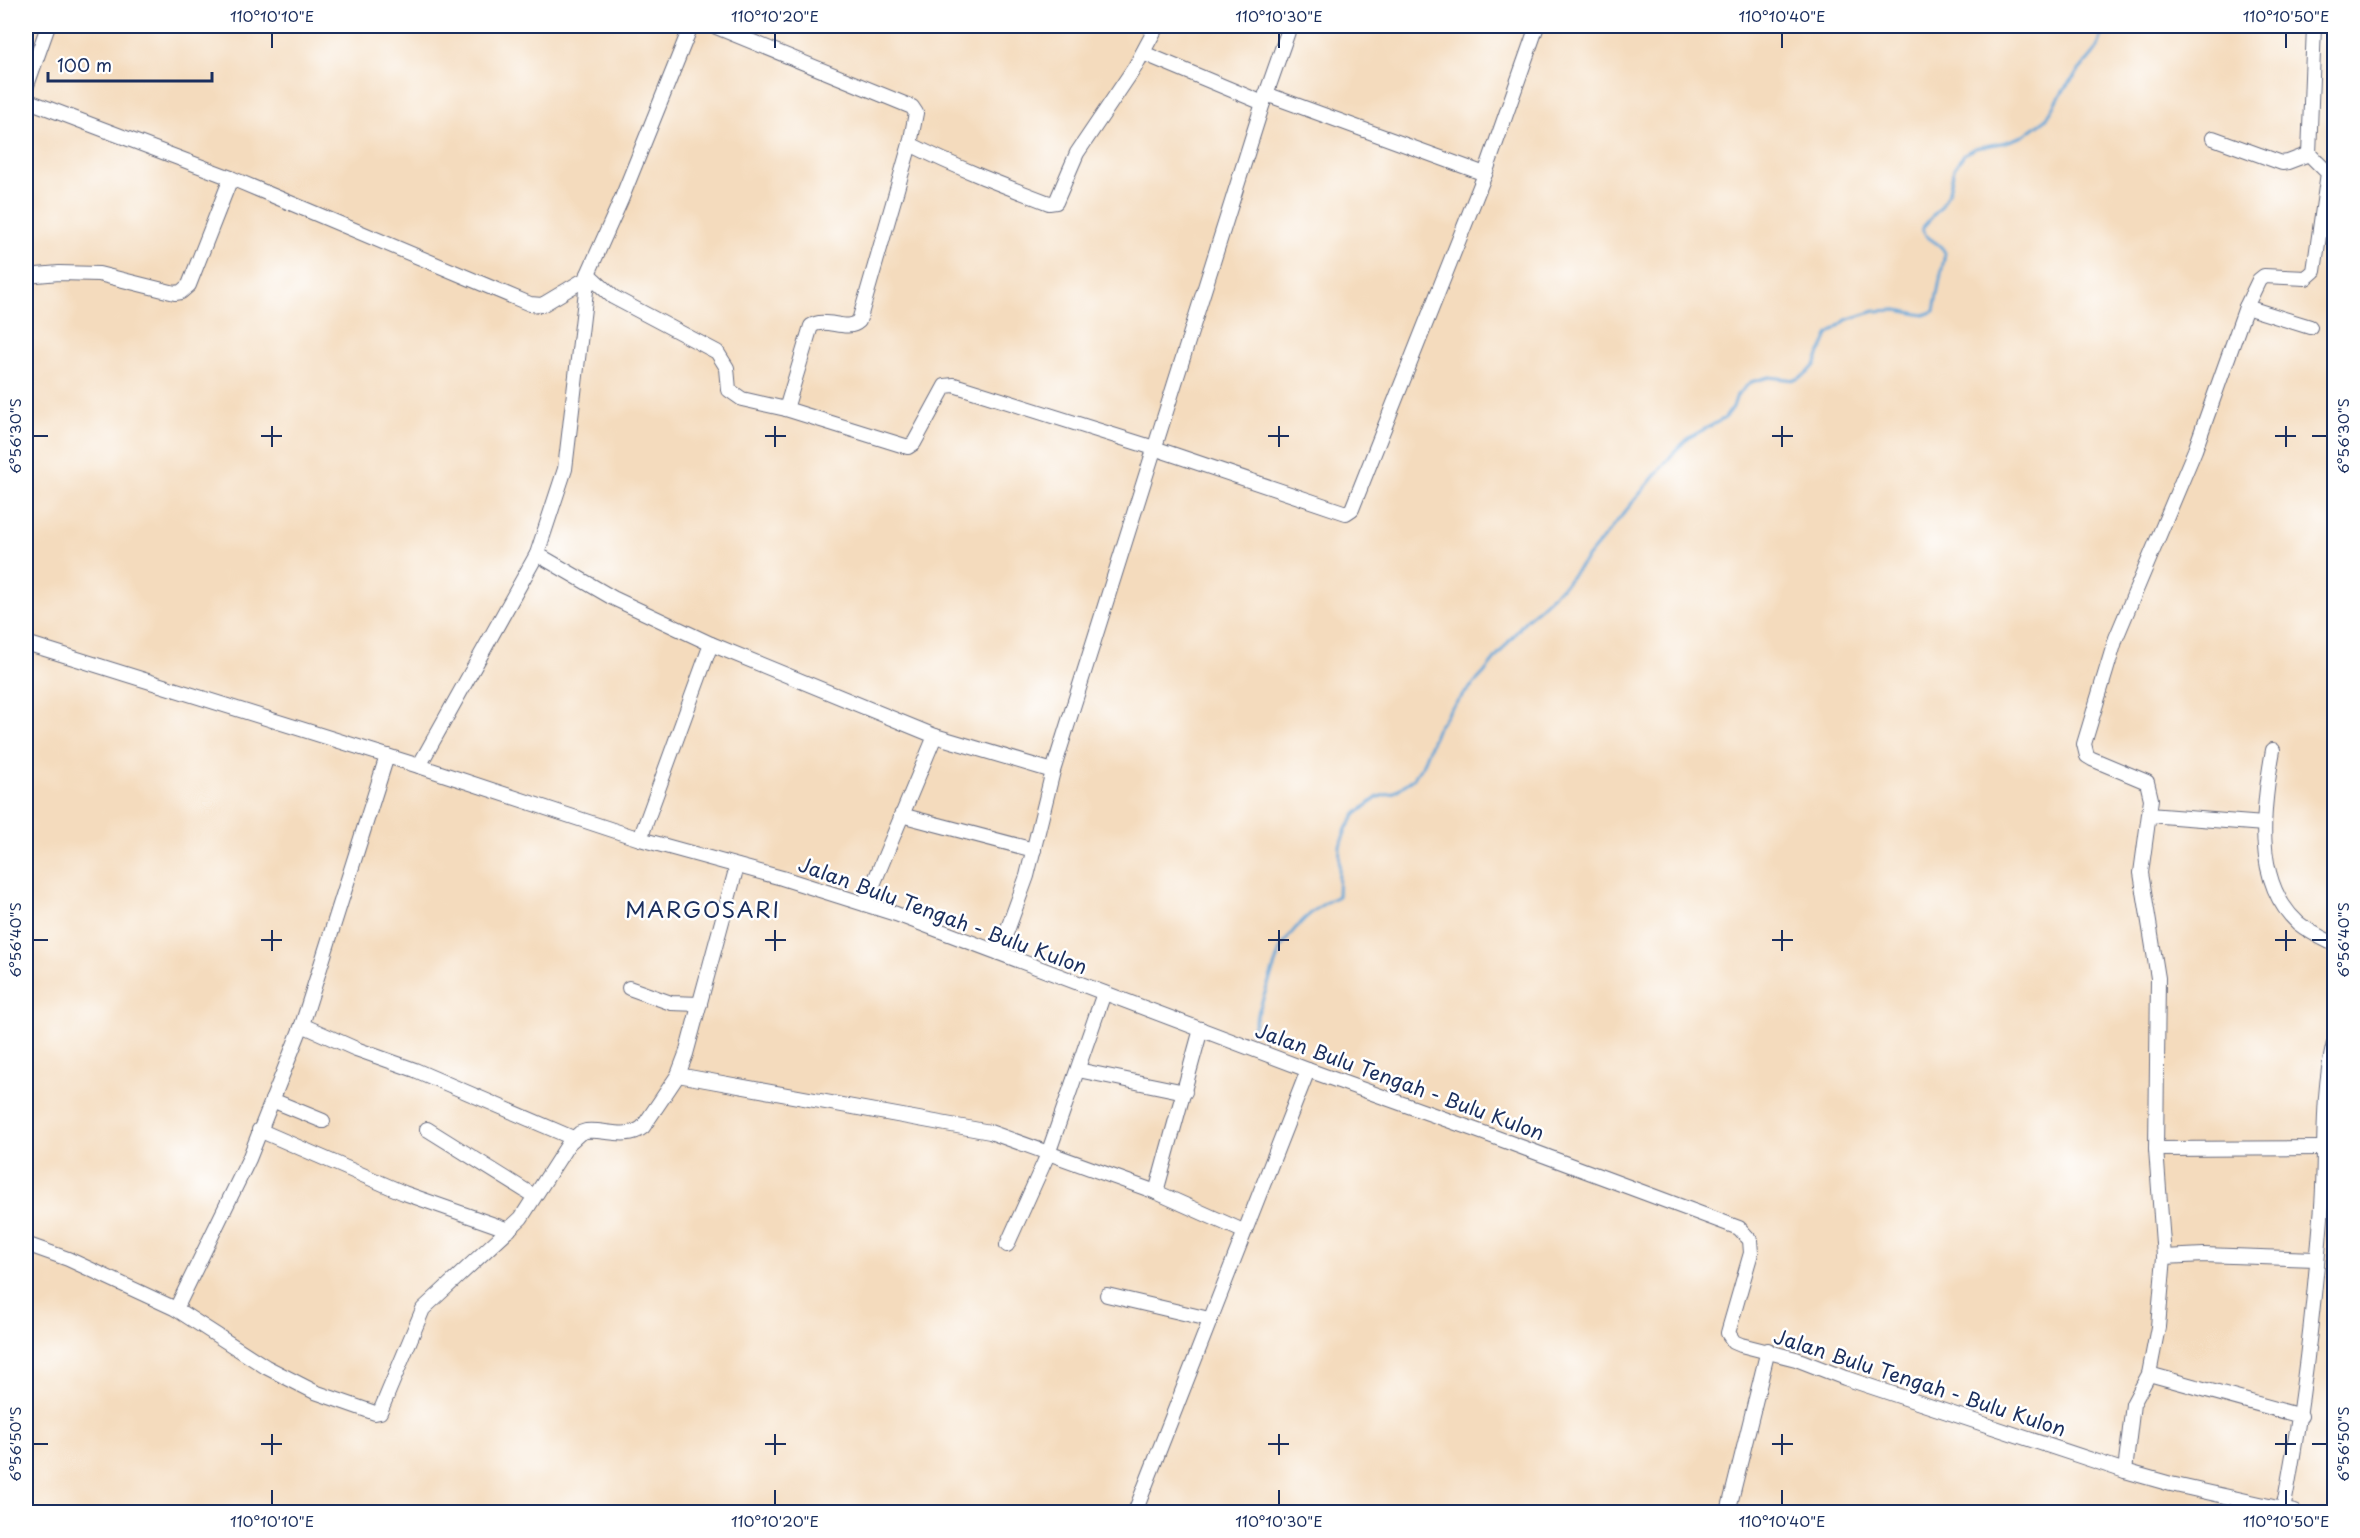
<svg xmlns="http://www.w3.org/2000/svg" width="2360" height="1538" font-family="'Playpen Sans',sans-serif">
<rect width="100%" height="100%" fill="#fff"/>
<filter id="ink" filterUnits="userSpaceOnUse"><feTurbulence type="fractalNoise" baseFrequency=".0167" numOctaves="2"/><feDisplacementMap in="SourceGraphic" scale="12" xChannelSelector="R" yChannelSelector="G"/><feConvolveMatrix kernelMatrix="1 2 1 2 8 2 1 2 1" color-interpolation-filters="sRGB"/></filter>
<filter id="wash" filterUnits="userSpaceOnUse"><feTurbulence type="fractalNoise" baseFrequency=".008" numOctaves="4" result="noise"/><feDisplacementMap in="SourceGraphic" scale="24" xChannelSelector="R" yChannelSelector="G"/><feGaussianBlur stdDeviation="1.35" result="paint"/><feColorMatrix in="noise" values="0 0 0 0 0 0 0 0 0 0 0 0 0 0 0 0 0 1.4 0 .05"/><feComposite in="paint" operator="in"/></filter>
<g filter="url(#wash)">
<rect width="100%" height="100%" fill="#f4dbbd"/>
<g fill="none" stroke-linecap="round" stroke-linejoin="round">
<path stroke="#61a3d5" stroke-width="3" d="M1251,1033L1280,950C1294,926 1313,908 1338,896L1340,846L1346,829L1356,814L1378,797L1393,793L1413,779L1422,766L1436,730L1451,708L1484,673L1525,621L1567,582L1676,450L1690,437L1725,418L1733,407L1737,395L1751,382L1769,377L1795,380L1808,373L1815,365L1828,335L1846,320L1875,311L1897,310L1924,315L1934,311L1945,253C1941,241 1925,241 1922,228L1941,207L1949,191L1954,169L1964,154L1975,148L2006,142L2023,136L2046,119L2067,85L2098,48L2104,26"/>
</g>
</g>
<g filter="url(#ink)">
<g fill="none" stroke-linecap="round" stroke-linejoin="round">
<defs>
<g id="minor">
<path d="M714,26L912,107L916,113L910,144L859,321C846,333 826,316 811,326L786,409"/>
<polyline points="1143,53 1263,103"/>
<polyline points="26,88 48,26"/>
<polyline points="1266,94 1485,174"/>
<polyline points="26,100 231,178"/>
<polyline points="2213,138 2282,163 2288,162 2309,154"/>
<path d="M910,144C955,167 1002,185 1049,203L1056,202L1077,153L1135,67L1157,26"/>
<polyline points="2309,154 2314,26"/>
<polyline points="588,274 613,297 717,352 727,368 729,390 742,399 786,409 908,447 914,443 945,386 954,385 1154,448 1346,513 1352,509 1485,174 1537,26"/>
<polyline points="26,276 59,273 99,274 175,293 181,292 189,285 231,178 530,304 542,305 587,278"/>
<polyline points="2246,307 2310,327"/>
<polyline points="537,554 613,598 711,644 935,736 1053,771"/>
<polyline points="26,643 419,766 640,839 782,878 896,914 1308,1070 1481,1132 1739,1228 1750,1240 1751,1253 1728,1333 1734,1342 1741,1345 1796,1359 1845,1378 2125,1471 2171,1484 2295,1512"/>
<path d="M2273,750C2263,805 2252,881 2298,923C2309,932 2322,938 2334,944"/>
<polyline points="419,766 537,554 565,469 588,274 621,200 691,26"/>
<polyline points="901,815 1034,850"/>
<polyline points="2149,815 2264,824"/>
<polyline points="640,839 711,644"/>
<polyline points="865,904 935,736"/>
<polyline points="999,953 1027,876 1053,771 1263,103 1290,26"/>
<polyline points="629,988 671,1003 700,1004"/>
<polyline points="302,1025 356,1049 415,1070 573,1138"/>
<polyline points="1078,1070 1185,1092"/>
<polyline points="678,1075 990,1132 1156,1192 1243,1231"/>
<polyline points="272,1100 323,1121"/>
<polyline points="427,1129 534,1196"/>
<polyline points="259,1130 404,1193 509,1230"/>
<polyline points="2156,1149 2323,1148"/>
<polyline points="1156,1192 1201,1029"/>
<path d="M26,1244L68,1259L176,1309L266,1367L315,1392L375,1413L380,1412L423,1309L521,1218L569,1143L580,1133L586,1131C605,1129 627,1140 643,1127L678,1075L686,1054L737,866"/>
<polyline points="1007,1245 1048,1154 1104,993"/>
<polyline points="2164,1257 2204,1255 2316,1259"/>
<polyline points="1107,1295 1209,1319"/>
<polyline points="176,1309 249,1159 302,1025 387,756"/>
<polyline points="2149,1374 2301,1416"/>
<polyline points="2125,1471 2133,1404 2149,1374 2158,1327 2164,1257 2156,1149 2158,978 2141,873 2151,799 2147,782 2092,759 2087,756 2084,744 2116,638 2195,450 2246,307 2259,280 2264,276 2306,278 2314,271 2328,173 2309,154"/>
<path d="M2283,1510C2303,1410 2314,1308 2322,1206C2326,1152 2321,1096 2334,1043"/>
<polyline points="1135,1512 1308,1070"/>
<polyline points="1728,1512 1768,1350"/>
</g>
</defs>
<use href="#minor" stroke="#676b7f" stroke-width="16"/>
<use href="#minor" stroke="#fff" stroke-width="14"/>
</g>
</g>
<path fill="none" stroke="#1b2f5e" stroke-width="2" d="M272,33V48M775,33V48M1279,33V48M1782,33V48M2286,33V48M272,426V447M775,426V447M1279,426V447M1782,426V447M2286,426V447M33,436H48M261,436H282M765,436H786M1268,436H1289M1772,436H1793M2275,436H2296M2312,436H2327M272,930V951M775,930V951M1279,930V951M1782,930V951M2286,930V951M33,940H48M261,940H282M765,940H786M1268,940H1289M1772,940H1793M2275,940H2296M2312,940H2327M272,1434V1455M775,1434V1455M1279,1434V1455M1782,1434V1455M2286,1434V1455M33,1444H48M261,1444H282M765,1444H786M1268,1444H1289M1772,1444H1793M2275,1444H2296M2312,1444H2327M272,1490V1505M775,1490V1505M1279,1490V1505M1782,1490V1505M2286,1490V1505"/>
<g text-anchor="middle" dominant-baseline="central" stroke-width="5" stroke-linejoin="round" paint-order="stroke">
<g font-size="20" fill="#1b2f5e" stroke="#fff">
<text transform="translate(943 915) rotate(20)">Jalan Bulu Tengah - Bulu Kulon</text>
<text transform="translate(1400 1081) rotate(20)">Jalan Bulu Tengah - Bulu Kulon</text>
<text transform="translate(1920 1382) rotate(18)">Jalan Bulu Tengah - Bulu Kulon</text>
</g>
<g font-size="22" letter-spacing="1.5" fill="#1b2f5e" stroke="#fff">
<text x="703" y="908">MARGOSARI</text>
</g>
</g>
<rect width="2360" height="1538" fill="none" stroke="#fff" stroke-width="66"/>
<path d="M48 72v9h164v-9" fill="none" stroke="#1b2f5e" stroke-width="3"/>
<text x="57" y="72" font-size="18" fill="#1b2f5e" stroke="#ffffff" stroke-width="4.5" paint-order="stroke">100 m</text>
<rect x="33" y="33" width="2294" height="1472" fill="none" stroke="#1b2f5e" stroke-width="2"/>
<g font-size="15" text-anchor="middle" fill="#1b2f5e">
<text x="272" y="22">110°10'10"E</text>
<text x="775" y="22">110°10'20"E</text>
<text x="1279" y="22">110°10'30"E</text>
<text x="1782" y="22">110°10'40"E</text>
<text x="2286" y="22">110°10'50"E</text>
<text transform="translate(16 436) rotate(-90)" y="5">6°56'30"S</text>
<text transform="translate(2344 436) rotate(-90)" y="5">6°56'30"S</text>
<text transform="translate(16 940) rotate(-90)" y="5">6°56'40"S</text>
<text transform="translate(2344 940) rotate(-90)" y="5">6°56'40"S</text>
<text transform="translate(16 1444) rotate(-90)" y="5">6°56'50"S</text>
<text transform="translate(2344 1444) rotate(-90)" y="5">6°56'50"S</text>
<text x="272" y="1527">110°10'10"E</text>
<text x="775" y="1527">110°10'20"E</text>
<text x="1279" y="1527">110°10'30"E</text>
<text x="1782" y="1527">110°10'40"E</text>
<text x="2286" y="1527">110°10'50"E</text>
</g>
</svg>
